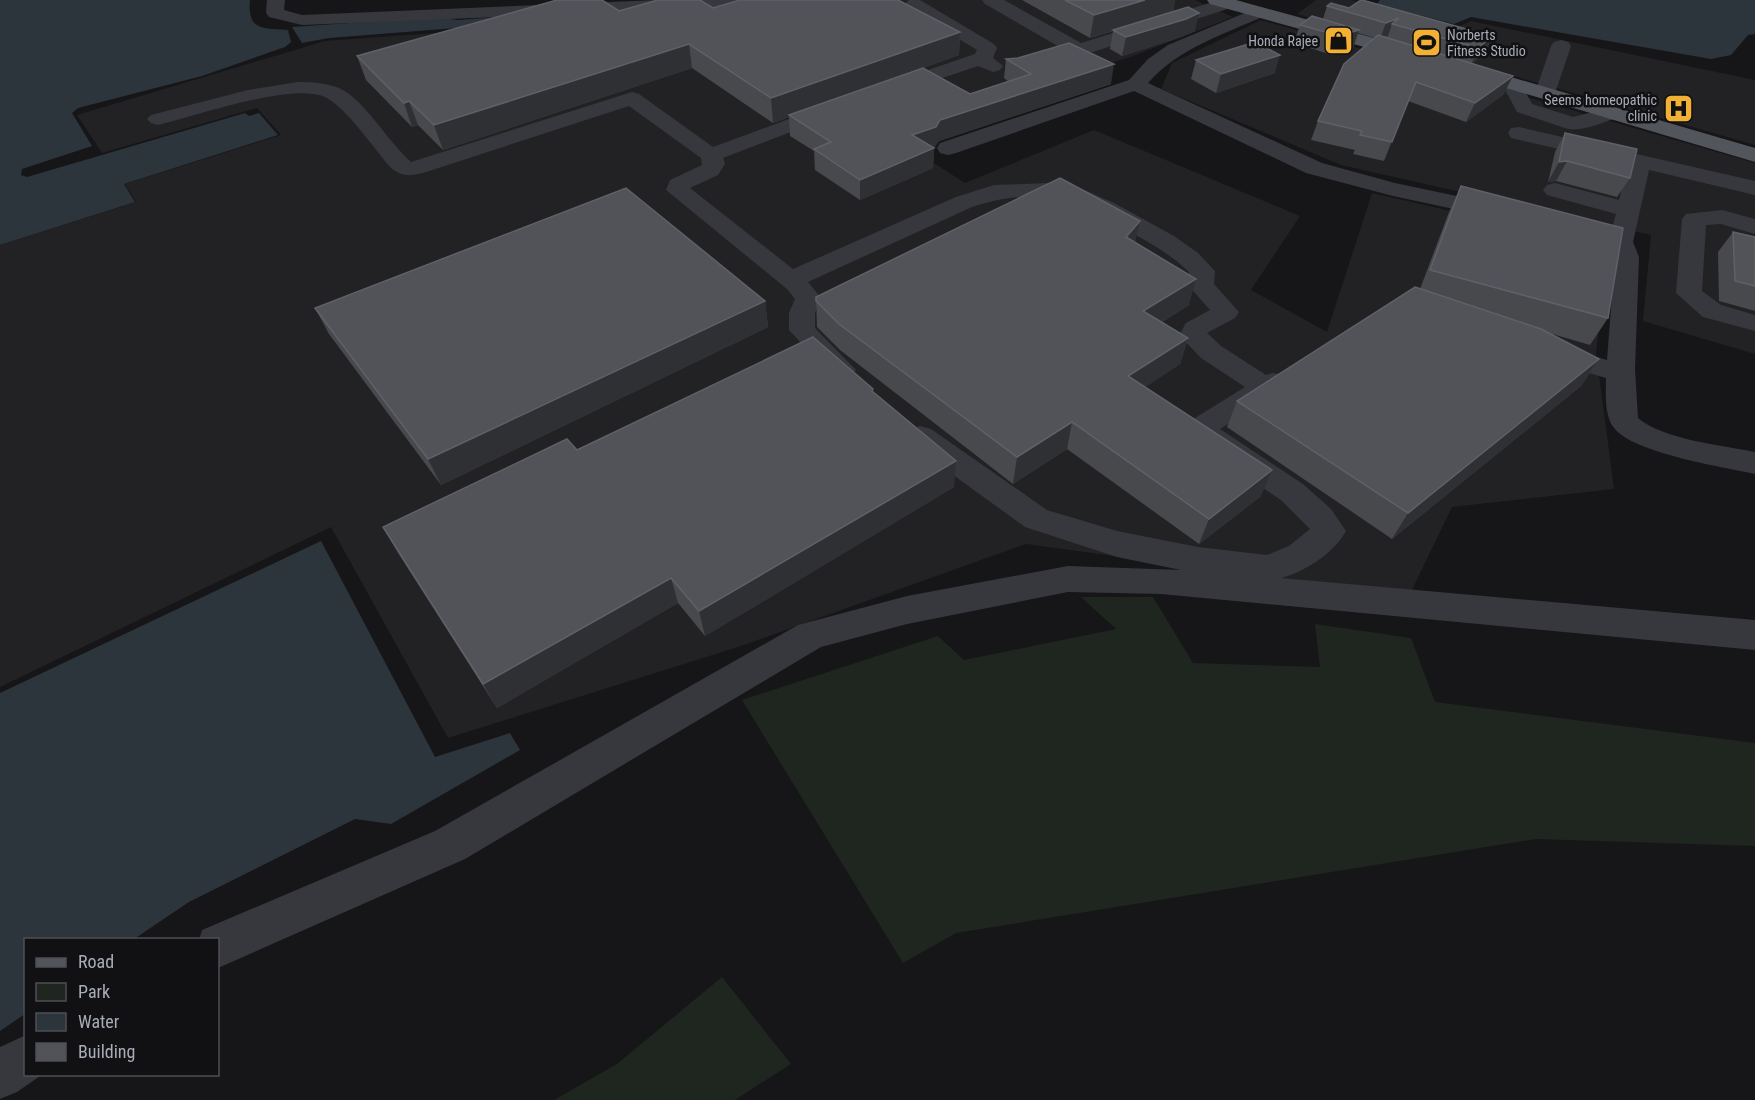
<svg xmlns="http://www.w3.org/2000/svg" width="1755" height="1100" font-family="'Roboto Condensed',sans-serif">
<rect width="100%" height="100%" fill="#161618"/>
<g fill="#222225">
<polygon points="758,0 1195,0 1233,17 1133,56 889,134 965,183 1094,130 1300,216 1251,290 1327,332 1372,193 1610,247 1596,352 1614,489 1452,507 1409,596 1026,544 741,646 448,738 331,527 0,687 0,245 136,202 125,184 281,135 257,108 102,153 77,115 325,41 710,13"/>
<polygon points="1316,0 1350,0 1458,27 1471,21 1755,80 1755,145 1297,14"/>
<polygon points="1261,20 1755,163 1755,354 1643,321 1651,235 1341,165 1161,89 1172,63"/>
</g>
<g fill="#1e261f">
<polygon points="1081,597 1153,597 1193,663 1320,667 1315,624 1411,638 1435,702 1755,743 1755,846 1536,839 956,933 903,963 742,700 938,636 964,660 1116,629"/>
<polygon points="722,977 791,1064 735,1100 554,1100 617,1064"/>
</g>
<g fill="#2c353c">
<path d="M0,0H250C247,32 264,28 288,30L291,42L285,47L202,76L78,108L72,113L92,146L22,169L21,175L27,177L245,113L249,116L259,113L278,135L124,184L135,202L0,245Z"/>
<polygon points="1380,0 1755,0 1755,34 1748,35 1731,55 1711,59 1471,17 1454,24 1377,4"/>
<polygon points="612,9 596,17 329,38 302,43 292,27 437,17 458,20"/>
<polygon points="321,541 435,757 510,733 520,750 391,824 355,819 189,902 134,939 26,940 25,1014 0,1031 0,693"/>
</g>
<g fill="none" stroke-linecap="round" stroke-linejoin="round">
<g fill="#37383d" fill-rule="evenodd">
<polygon points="267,0 285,0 284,10 302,15 658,0 737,0 734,4 715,8 302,25 269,17 266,13"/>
<polygon points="909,0 920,0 994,44 997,48 993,58 1003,66 1000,70 993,72 978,66 901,92 887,92 884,88 887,84 975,54 977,50 908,8 905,4"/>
<polygon points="982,0 1004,0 1081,43 1219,0 1235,0 1237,3 1234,7 1039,69 1032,67 1029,63 1032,59 1063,49 985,4"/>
<path d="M1259,7L1265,8L1268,12L1265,16C1224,34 1179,48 1148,83L1322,163L1395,183L1504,206L1508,211L1504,216L1496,218L1393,196L1306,173L1134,91L956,153L948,155L940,153L937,148L940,143L1129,80L1148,59L1168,45Z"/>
<polygon points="1561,40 1568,42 1571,46 1555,93 1552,97 1538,97 1535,93 1551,46 1554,42"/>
<path d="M1512,78L1519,80L1532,104L1573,117L1612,107L1619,109L1622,113L1619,117C1603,122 1581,133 1565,128L1517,112L1502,84L1505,80Z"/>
<path d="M298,82C312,82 326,83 339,88C364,99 389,143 411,162L632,92L639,94L713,147L824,106L831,104L838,106L841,110L838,114L723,158L725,164L718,175L690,188L793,269L956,197L994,185L1050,183L1082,189L1114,203L1174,236L1198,253L1215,271L1214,284L1239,312L1235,318L1207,333L1221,346L1266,375L1273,373L1283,375L1287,382L1283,389L1220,429L1303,484L1331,509L1346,531C1334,553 1305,572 1281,578L1755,620V650L1161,594L1068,592L907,624L821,647L465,859L218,968V940H199L202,930L435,831L798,625L907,596L1068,566L1181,570L1117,557L1025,527L909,443L905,436L909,429L920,426L931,429L1047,510L1117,531L1198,547L1267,555L1289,546L1310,529L1281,500L1200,446L1190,433V425L1195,418L1245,387L1201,358L1179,335L1186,323L1210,310L1188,285L1189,272C1172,255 1150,243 1129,231C1110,220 1089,206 1067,200C1038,192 1001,197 972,207L808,282L821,298L815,313V328L856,370L852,376L842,379L832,376L789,330V313L795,299L787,289L666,190L670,180L702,165L701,158L629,106L423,173C410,176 402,177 391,168C375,150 346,107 325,97C293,82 194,116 158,125L151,123L147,119L151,115L248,90Z"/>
<path d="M1519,127L1755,181V195L1649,170L1633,242L1639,257L1635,369L1638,418C1664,440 1722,445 1755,452V474C1723,467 1633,453 1614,428C1604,415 1606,394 1606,378L1541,359L1537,353L1541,347L1551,344L1607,360L1615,257L1611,247L1570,235L1567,230L1570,225L1579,223L1611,232L1616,214L1547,195L1543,190L1547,185L1555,183L1619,200L1628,165L1511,138L1508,133L1511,128Z"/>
<polygon points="1722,210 1755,219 1755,234 1721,224 1706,225 1702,291 1721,305 1755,315 1755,331 1703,317 1676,293 1682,219 1686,214"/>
<polygon points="26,1035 26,1074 43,1074 17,1092 0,1099 0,1047"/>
</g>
<g fill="#53555c" fill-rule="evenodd">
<polygon points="1207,0 1236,0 1421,51 1424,55 1421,59 1407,59 1210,4"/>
<polygon points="1466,64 1755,148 1755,162 1459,74 1456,70 1459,66"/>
</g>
</g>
<g fill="#47494d">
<polygon points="1022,0 1175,0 1173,12 1195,31 1181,37 1122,56 1110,49 1113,31 1090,38"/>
<polygon points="1327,6 1349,8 1492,36 1485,53 1473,63 1504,94 1466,122 1408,101 1384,161 1353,154 1355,150 1311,140 1318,121 1375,38 1358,33 1353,48 1332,55 1294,43 1300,25 1323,19"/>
<polygon points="713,8 960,32 959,55 923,68 970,94 1009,82 1004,78 1006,59 1111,84 939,141 934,147 933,168 860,200 815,170 814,151 790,136 789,117 773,123 692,68 443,150 418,125 412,127 366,80 357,56 619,11"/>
<polygon points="1196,60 1275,73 1216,93 1191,79"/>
<polygon points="1565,133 1630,178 1617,197 1556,181 1548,182 1555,152"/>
<polygon points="1461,186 1608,318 1590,345 1549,333 1599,359 1581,386 1392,539 1227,427 1237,401 1420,289 1449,212"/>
<polygon points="1733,232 1755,237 1755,311 1719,301 1718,252"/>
<polygon points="1135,243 1189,305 1162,322 1188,338 1180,364 1145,387 1261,496 1199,544 1067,449 1013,484 840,350 817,327 816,297"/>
<polygon points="765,301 768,327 441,485 329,334 315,308"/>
<polygon points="873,389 873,392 954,487 705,636 678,603 497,708 398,553 383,527"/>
</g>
<g fill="#2f3033">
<polygon points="1145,0 1175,0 1173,12 1090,38 1094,15"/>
<polygon points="1199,13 1195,31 1181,37 1122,56 1126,37"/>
<polygon points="1399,18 1392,24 1388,36 1380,39 1386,23"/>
<polygon points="1359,30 1353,48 1332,55 1339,36"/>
<polygon points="960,32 959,55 790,116 789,115 789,117 773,123 771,98"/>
<polygon points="1492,36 1485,53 1471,65 1478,48"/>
<polygon points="689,44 692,68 443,150 434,125"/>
<polygon points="1280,55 1275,73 1216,93 1221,74"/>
<polygon points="1114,64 1111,84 939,141 935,147 912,155 912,135 940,120"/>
<polygon points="1513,76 1504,94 1466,122 1475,103"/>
<polygon points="409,101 418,125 412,127 404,103"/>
<polygon points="934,148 933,168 860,200 860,180"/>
<polygon points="1567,161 1556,181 1548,182 1559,162"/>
<polygon points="1140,221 1134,247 1126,237"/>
<polygon points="1196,279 1189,305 1137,337 1143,311"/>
<polygon points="765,301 768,327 441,485 428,459"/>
<polygon points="1188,338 1180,364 1121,403 1128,376"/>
<polygon points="1599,359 1581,386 1392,539 1408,513"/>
<polygon points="1072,422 1067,449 1013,484 1017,457"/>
<polygon points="956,461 954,487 705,636 699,611"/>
<polygon points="1272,470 1261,496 1199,544 1209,519"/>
<polygon points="671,578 678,603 497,708 483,684"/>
</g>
<g fill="#525359" stroke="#5f6168" stroke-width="1.5">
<polygon points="557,0 602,0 619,11 658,0 700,0 713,8 740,0 898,0 960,32 771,98 689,44 434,125 409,101 404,103 357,56"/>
<polygon points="1065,0 1145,0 1094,15"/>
<polygon points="1361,0 1362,0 1492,36 1478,48 1392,24 1399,18 1386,23 1327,6 1331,3 1349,8"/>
<polygon points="1188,7 1199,13 1186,19 1126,37 1113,30"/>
<polygon points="1312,16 1359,30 1339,36 1300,25"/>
<polygon points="1378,35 1513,76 1475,103 1416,82 1392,142 1360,135 1362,131 1318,121 1344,64"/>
<polygon points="1255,42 1280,55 1221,74 1196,60"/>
<polygon points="1069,43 1114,64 940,120 936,127 912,135 934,148 860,180 814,149 831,142 789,115 923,68 970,94 1031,74 1006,59 1018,58"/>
<polygon points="1565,133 1637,149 1630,178 1567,161 1559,162"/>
<polygon points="1060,178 1140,221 1126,237 1196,279 1143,311 1188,338 1128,376 1272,470 1209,519 1072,422 1017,457 839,324 816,301 816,297"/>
<polygon points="1461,186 1623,228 1608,318 1430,270"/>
<polygon points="626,188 765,301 428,459 315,308"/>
<polygon points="1733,232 1755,237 1755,286 1735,281"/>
<polygon points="1415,287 1541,329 1599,359 1408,513 1237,401"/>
<polygon points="813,337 873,389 872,391 956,461 699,611 671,578 483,684 383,527 567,439 577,450"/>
</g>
<defs>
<symbol id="shop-square" viewBox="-11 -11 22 22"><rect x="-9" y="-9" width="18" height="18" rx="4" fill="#f2b134" stroke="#111113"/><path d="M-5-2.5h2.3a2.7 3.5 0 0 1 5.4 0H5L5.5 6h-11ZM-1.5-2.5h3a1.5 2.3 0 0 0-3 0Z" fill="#111"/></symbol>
<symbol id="stadium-square" viewBox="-11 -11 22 22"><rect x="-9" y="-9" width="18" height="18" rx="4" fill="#f2b134" stroke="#111113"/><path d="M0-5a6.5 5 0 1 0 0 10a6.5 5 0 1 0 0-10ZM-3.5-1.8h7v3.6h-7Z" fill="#111"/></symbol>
<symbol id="hospital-square" viewBox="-11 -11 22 22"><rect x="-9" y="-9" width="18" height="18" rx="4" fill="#f2b134" stroke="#111113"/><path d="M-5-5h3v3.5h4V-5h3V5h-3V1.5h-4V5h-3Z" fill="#111"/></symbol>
</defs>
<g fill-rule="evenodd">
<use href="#shop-square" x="1322" y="24" width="33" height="33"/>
<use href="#stadium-square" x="1410" y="26" width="33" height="33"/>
<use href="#hospital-square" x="1662" y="92" width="33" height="33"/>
</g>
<g text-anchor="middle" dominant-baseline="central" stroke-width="5" stroke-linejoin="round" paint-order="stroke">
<g font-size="14" fill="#a8adb8" stroke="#111113" text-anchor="end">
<text x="1447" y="35" text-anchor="start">Norberts<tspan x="1447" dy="16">Fitness Studio</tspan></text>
<text x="1318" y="41">Honda Rajee</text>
<text x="1657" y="100">Seems homeopathic<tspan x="1657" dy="16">clinic</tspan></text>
</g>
</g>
<rect x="24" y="938" width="195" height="138" fill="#111113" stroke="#4d4f55" stroke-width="1.5"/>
<rect x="36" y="958" width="30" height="9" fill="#53555c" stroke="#4d4f55" stroke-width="1.5"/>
<text x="78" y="968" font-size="18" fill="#a8adb8">Road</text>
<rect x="36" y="983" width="30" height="18" fill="#1e261f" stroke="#4d4f55" stroke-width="1.5"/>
<text x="78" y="998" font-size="18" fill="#a8adb8">Park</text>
<rect x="36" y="1013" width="30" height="18" fill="#2c353c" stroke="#4d4f55" stroke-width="1.5"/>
<text x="78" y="1028" font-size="18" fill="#a8adb8">Water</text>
<rect x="36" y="1043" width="30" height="18" fill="#525359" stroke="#4d4f55" stroke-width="1.5"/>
<text x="78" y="1058" font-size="18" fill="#a8adb8">Building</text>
</svg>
